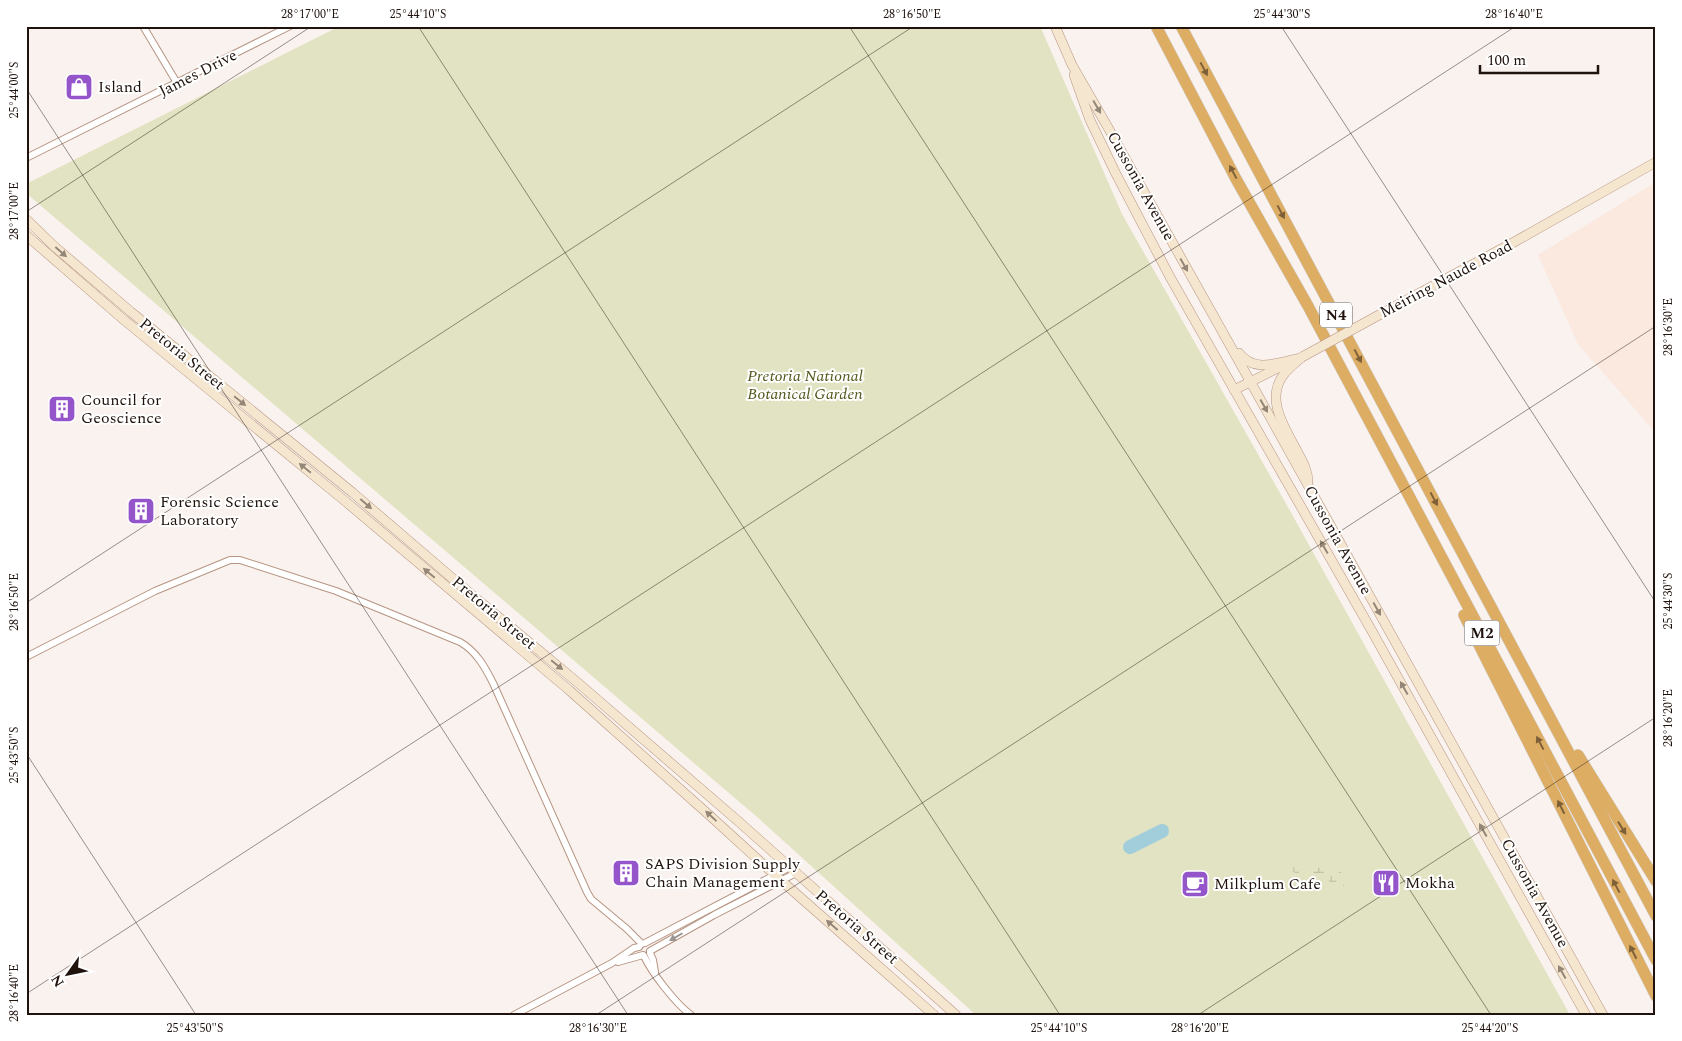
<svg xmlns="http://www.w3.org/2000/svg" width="1682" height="1041" font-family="Spectral,serif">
<defs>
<pattern id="wetland-marsh" width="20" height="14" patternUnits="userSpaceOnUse" patternTransform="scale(1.25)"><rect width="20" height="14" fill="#e1e3c2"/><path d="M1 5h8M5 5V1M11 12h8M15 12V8" fill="none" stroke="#c1c2a6"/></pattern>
</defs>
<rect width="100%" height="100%" fill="#f9f2ee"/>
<polygon fill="#fbe8df" points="1656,182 1656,433 1578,344 1538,255"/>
<polygon fill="#e1e3c2" points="340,26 1040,26 1122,214 1289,509 1570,1015 976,1015 756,816 26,193 26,184"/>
<path fill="url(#wetland-marsh)" d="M1292,863L1339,871L1345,876L1346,885L1337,889C1324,877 1321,869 1303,877L1290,870Z"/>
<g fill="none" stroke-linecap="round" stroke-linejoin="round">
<polyline stroke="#a2cddb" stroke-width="14" points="1130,847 1162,831"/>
<defs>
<g id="street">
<polyline points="143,26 177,83"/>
<polyline points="26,158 290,26"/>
<path d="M26,657L155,591L230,560H240L336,591L460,642C476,651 485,667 493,683L587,892L591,899L627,929L642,944"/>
<polyline points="645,943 790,867"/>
<polyline points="650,951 714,915 796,873"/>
<polyline points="650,953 653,960 655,972"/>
<path d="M644,956C652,973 675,1003 691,1015"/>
<polyline points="618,962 643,955"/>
<polyline points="514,1015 612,963 634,948 639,947"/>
</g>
<g id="secondary">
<polyline points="1055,26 1072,65 1106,124 1250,381 1603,1015"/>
<polyline points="1074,75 1090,120 1116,174 1170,277 1373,633 1586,1015"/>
<polyline points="26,219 55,247 131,312 353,493 472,595 577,682 738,821 956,1015"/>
<polyline points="26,235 124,320 345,501 569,690 708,814 776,876 934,1015"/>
<polyline points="1379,315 1516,241 1656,162"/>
<path d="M1239,353C1255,374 1279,362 1301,358"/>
<path d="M1301,358C1295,363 1289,368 1284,374C1264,400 1286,429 1298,453C1303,462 1308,471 1308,482"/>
<polyline points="1234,390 1286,364"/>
</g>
<g id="highway">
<polyline points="1156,26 1236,179 1308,306 1656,960"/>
<polyline points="1181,26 1656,916"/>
<polyline points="1464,615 1656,996"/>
<polyline points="1578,755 1656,881"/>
</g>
</defs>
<use href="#street" stroke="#b79482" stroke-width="8"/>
<use href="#secondary" stroke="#b79482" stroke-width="10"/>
<use href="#highway" stroke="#d2d0cf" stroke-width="12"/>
<use href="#street" stroke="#fff" stroke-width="6"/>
<use href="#secondary" stroke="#f5e6d0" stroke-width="9"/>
<use href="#highway" stroke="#ddad64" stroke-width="11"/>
<defs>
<polyline id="secondary-bridge" points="1302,357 1379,315"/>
</defs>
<use href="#secondary-bridge" stroke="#b79482" stroke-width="10" stroke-linecap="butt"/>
<use href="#secondary-bridge" stroke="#f5e6d0" stroke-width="9"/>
</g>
<defs><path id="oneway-solid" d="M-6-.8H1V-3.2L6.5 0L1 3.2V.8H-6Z" transform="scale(1.25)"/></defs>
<g fill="#7e6038">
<use href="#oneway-solid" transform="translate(1204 69) rotate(62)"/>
<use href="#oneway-solid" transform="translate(1233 172) rotate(-118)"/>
<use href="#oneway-solid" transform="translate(1281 212) rotate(62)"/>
<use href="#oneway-solid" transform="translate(1358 356) rotate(62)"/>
<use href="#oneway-solid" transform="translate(1434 499) rotate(62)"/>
<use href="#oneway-solid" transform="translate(1540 743) rotate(-118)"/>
<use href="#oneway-solid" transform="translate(1561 807) rotate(-117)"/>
<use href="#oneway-solid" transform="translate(1622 828) rotate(58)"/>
<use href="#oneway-solid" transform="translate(1616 886) rotate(-118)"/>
<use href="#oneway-solid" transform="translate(1633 952) rotate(-117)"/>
</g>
<g fill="#958778">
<use href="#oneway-solid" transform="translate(1097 107) rotate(60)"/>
<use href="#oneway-solid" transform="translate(61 252) rotate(41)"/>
<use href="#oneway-solid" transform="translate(1184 265) rotate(61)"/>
<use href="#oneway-solid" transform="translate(240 401) rotate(39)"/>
<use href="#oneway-solid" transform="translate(1264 406) rotate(61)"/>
<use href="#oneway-solid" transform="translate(305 468) rotate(-141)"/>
<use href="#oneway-solid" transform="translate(366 504) rotate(41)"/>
<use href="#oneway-solid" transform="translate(1324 547) rotate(-120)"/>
<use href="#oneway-solid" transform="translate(429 573) rotate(-140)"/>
<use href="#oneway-solid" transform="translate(1377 609) rotate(61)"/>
<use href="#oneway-solid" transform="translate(557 665) rotate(39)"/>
<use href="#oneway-solid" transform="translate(1404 688) rotate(-119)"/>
<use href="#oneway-solid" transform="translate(711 816) rotate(-137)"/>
<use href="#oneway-solid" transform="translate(1483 830) rotate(-119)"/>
<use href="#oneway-solid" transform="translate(832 925) rotate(-139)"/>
<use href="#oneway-solid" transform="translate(1562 972) rotate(-119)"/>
</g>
<use fill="#9b9592" href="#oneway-solid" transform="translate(676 937) rotate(150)"/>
<path fill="none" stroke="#20130d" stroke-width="1" stroke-opacity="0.45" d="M418,26L1060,1015M849,26L1491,1015M1281,26L1656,603M26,88L628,1015M26,212L312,26M26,603L914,26M26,753L196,1015M26,994L1516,26M596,1015L1656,326M1198,1015L1656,717"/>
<defs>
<symbol id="shop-square" viewBox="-11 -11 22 22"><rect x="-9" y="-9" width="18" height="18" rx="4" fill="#9454ca" stroke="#fff"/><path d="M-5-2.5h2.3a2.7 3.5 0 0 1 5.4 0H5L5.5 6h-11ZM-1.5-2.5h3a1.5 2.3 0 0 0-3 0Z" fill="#fff"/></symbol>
<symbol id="building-square" viewBox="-11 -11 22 22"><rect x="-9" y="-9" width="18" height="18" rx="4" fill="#9454ca" stroke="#fff"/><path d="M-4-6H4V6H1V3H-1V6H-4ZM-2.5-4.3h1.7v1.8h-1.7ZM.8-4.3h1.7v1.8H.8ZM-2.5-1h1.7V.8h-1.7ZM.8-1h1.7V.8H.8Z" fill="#fff"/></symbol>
<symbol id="restaurant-square" viewBox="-11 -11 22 22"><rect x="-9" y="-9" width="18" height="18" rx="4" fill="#9454ca" stroke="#fff"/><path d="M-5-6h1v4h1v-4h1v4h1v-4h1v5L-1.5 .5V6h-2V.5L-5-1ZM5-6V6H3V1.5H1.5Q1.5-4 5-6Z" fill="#fff"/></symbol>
<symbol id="cafe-square" viewBox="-11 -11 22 22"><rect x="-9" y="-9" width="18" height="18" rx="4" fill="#9454ca" stroke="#fff"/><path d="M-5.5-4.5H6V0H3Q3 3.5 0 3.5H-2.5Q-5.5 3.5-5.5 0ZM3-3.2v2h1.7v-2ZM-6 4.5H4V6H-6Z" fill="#fff"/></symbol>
</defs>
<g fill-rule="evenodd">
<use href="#shop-square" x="63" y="71" width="32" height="32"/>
<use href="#building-square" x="46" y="393" width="32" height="32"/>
<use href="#building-square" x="125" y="495" width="32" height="32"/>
<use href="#building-square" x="610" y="857" width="32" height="32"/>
<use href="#restaurant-square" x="1370" y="867" width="32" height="32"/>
<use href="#cafe-square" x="1179" y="868" width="32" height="32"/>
</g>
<g text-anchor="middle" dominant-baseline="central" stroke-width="4" stroke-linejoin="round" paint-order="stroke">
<g fill="#fff" stroke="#635a56" stroke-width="1">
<rect x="1320" y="302.5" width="32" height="25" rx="4"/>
<rect x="1464.5" y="620.5" width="35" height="25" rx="4"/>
</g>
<g font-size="15" font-weight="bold" fill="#20130d">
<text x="1336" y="315">N4</text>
<text x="1482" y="633">M2</text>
</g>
<g font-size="16" fill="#20130d" stroke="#fff">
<text transform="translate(198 73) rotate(-27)">James Drive</text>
<text transform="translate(1141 186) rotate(61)">Cussonia Avenue</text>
<text transform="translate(1446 279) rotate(-28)">Meiring Naude Road</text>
<text transform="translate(182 354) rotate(39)">Pretoria Street</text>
<text transform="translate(1338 540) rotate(61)">Cussonia Avenue</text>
<text transform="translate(494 613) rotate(40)">Pretoria Street</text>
<text transform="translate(1535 893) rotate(61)">Cussonia Avenue</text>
<text transform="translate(857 927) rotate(41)">Pretoria Street</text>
</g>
<g font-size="16" fill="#20130d" stroke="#fff" text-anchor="start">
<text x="98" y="87">Island</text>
<text x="81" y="400">Council for<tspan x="81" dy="18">Geoscience</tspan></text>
<text x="160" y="502">Forensic Science<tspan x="160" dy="18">Laboratory</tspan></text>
<text x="645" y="864">SAPS Division Supply<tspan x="645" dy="18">Chain Management</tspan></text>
<text x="1405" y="883">Mokha</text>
<text x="1214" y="884">Milkplum Cafe</text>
</g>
<g font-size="16" font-style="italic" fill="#54561b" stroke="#fff">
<text x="805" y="376">Pretoria National<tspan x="805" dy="18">Botanical Garden</tspan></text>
</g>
</g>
<rect width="1682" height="1041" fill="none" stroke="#ffffff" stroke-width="55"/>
<g transform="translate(68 974) rotate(237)" stroke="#ffffff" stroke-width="4" paint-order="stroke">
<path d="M0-4L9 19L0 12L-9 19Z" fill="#20130d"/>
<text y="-8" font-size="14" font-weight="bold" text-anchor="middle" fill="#20130d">N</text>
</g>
<path d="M1480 65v8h118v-8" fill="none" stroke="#20130d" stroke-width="2.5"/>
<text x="1487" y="65" font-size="15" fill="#20130d" stroke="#ffffff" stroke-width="4" paint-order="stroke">100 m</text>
<rect x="28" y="28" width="1626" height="986" fill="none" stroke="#20130d" stroke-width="2"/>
<g font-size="12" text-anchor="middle" fill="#20130d">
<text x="310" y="18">28°17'00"E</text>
<text x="418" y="18">25°44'10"S</text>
<text x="912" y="18">28°16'50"E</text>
<text x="1282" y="18">25°44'30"S</text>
<text x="1514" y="18">28°16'40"E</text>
<text transform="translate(14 90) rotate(-90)" y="4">25°44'00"S</text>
<text transform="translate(14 211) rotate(-90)" y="4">28°17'00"E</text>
<text transform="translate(1668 327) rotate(-90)" y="4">28°16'30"E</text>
<text transform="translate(1668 601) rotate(-90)" y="4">25°44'30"S</text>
<text transform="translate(14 602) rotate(-90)" y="4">28°16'50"E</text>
<text transform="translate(1668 718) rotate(-90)" y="4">28°16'20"E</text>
<text transform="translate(14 755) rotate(-90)" y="4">25°43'50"S</text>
<text transform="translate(14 993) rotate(-90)" y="4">28°16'40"E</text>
<text x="195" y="1032">25°43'50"S</text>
<text x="598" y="1032">28°16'30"E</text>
<text x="1059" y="1032">25°44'10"S</text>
<text x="1200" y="1032">28°16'20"E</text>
<text x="1490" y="1032">25°44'20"S</text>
</g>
</svg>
